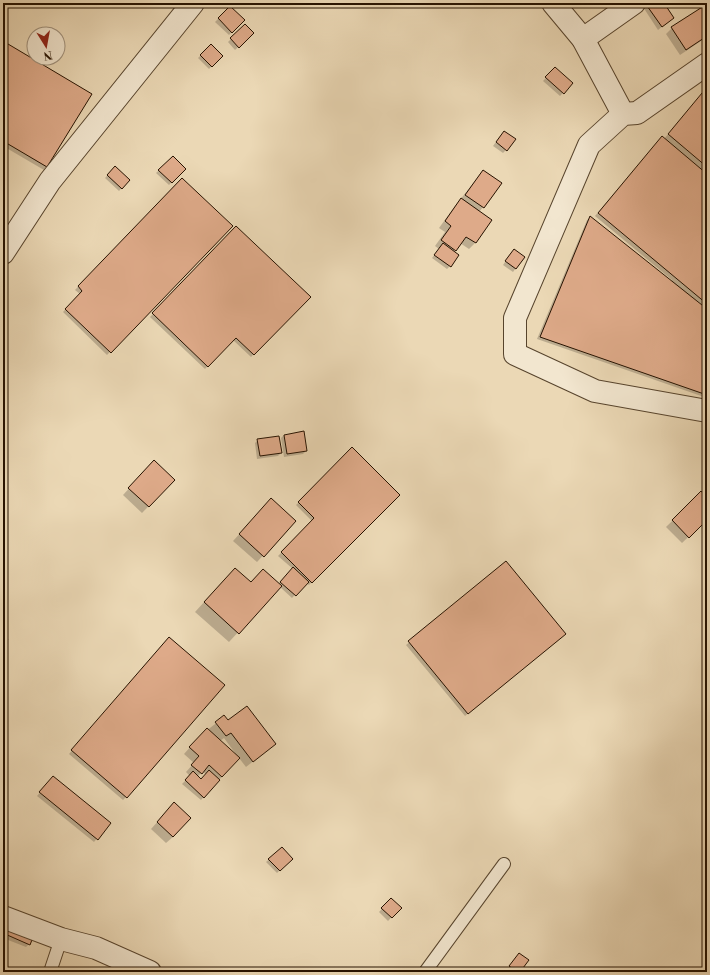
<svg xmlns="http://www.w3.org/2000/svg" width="710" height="975" font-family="'Libre Bodoni',serif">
<rect width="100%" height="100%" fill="#ebd8b5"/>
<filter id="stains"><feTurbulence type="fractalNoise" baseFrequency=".005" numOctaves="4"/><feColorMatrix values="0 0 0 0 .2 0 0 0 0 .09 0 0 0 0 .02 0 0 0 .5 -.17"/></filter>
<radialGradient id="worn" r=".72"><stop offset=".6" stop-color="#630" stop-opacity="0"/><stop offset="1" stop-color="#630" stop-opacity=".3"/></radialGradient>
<g fill="#0003" fill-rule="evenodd">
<polygon points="592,3 601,3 594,7"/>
<polygon points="647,3 663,3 673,18 658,30 643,7"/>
<polygon points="707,5 707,37 680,55 666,34 672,28"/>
<polygon points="230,7 244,20 229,35 215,22"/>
<polygon points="245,25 253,33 235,50 228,42"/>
<polygon points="3,42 90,94 44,170 3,146"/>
<polygon points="211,45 222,56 209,69 198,58"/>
<polygon points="555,68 572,83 560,96 543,81"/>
<polygon points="707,88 707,172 704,170 703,172 707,175 707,398 537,339 587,220 590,218 671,282 672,280 595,216 659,140 664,139"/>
<polygon points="501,135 506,150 503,153 493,146"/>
<polygon points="173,157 185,169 169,185 156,173"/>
<polygon points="115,167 129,180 119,191 105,178"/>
<polygon points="483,171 483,207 479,212 491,220 475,243 469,249 460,243 453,252 450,266 447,269 432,258 439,249 435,246 445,232 439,228 455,206"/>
<polygon points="182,179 231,226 107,355 63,312 80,294 75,290"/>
<polygon points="236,227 309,297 251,357 233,340 205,369 150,317"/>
<polygon points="511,253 524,257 513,272 503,265"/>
<polygon points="284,435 306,451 303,454 284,457 281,438"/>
<polygon points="258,440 281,453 278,456 257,459 255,443"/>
<polygon points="352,449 398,495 309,585 306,583 292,598 280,587 229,642 195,612 226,578 251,583 278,584 293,569 278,556 312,521 296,505"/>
<polygon points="148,468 174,480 142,513 123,495"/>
<polygon points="701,493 707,499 707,519 682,543 666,527"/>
<polygon points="265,506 295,521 257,562 233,541"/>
<polygon points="506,563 562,637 465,716 406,645"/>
<polygon points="166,642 126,797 123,800 69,754"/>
<path d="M224,717L228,722L275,744L246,767L239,758L201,800L182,784L190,776L186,772L194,763L184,754L201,735ZM224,738L235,753L234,754L220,741ZM203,771L206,775L201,780L198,776Z"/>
<polygon points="51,780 110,823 94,842 37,796"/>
<polygon points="168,810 173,837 166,843 151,829"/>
<polygon points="282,848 292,859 277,873 266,862"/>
<polygon points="391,899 400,908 388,921 379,912"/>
<polygon points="8,926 29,944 26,947 3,938"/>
<polygon points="516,957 519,972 510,972 507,970"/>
</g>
<g fill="#deaa89" stroke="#261200">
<polygon points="645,3 664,3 674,18 662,27"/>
<polygon points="707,4 707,36 686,50 671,27"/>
<polygon points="230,6 245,20 232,33 218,18"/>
<polygon points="245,24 254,33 239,48 230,38"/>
<polygon points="3,41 92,94 47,167 3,141"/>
<polygon points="211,44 223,56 212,67 200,55"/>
<polygon points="555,67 573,83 564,94 545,77"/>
<polygon points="707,87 707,167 668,134"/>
<polygon points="504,131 516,139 507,151 496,142"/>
<polygon points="662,136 707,174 707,304 598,213"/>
<polygon points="173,156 186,169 172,183 158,170"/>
<polygon points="115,166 130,180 122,189 107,175"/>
<polygon points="483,170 502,183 484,208 465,195"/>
<polygon points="182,178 233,226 111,353 65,309 82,291 78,286"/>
<polygon points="461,198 492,220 476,243 466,237 456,251 441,240 451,226 445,221"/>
<polygon points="590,216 707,309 707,395 540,337"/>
<polygon points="236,226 311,297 254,355 236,338 208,367 152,313"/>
<polygon points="443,243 459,255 451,267 434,255"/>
<polygon points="514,249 525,257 516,269 505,261"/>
<polygon points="304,431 307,451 287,454 284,435"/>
<polygon points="279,436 282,453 260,456 257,439"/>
<polygon points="352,447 400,495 312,583 281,552 314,518 298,502"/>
<polygon points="154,460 175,480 149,507 128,488"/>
<polygon points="701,491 707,498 707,520 689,538 672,520"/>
<polygon points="271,498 296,521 264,557 239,534"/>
<polygon points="506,561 566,634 468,714 408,641"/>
<polygon points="293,567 309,582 296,596 280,582"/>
<polygon points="235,568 251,582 263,569 282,586 239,634 204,602"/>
<polygon points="3,634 8,639 3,645"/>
<polygon points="169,637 225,685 127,798 71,750"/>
<polygon points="247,706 276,744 253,762 231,733 226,736 215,722 224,715 228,720"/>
<polygon points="207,728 240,758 222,777 209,765 202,774 191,765 199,756 189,747"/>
<polygon points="209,770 220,780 204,798 185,780 193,771 201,779"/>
<polygon points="53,776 111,823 98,840 39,792"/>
<polygon points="174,802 191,818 173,837 157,822"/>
<polygon points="282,847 293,859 280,871 268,859"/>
<polygon points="391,898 402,908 392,918 381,908"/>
<polygon points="10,922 35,932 30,945 5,934"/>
<polygon points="519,953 529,960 520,972 517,972 509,966"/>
</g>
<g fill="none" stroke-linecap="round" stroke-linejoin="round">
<defs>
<g id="lane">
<polyline points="50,972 61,939"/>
<polyline points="425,972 504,864"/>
</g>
<g id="street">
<polyline points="553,3 583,39 623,114"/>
<polyline points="583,39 634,3"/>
<polyline points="707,64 637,113 623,114 589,145 515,318 515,354 595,391 707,411"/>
<polyline points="3,253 50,181 193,3"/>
<polyline points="3,917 61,939 96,948 150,972"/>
</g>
</defs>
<use href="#lane" stroke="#57442d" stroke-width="14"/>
<use href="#street" stroke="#57442d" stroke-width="24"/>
<use href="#lane" stroke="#f2e6cf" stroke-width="12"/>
<use href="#street" stroke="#f2e6cf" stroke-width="22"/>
</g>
<rect width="710" height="975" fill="none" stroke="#ebd8b5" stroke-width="16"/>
<rect x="4" y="4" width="702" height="967" fill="none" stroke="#261200" stroke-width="2"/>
<rect x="8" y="8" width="694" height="959" fill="none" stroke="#261200"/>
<g transform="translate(46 46) rotate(169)"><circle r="19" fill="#f2e6cf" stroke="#a0917c"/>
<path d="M0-3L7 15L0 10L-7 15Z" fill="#8f2418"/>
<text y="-6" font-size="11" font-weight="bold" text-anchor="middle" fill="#261200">N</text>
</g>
<rect width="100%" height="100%" filter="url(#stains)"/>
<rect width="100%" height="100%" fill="url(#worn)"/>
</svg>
